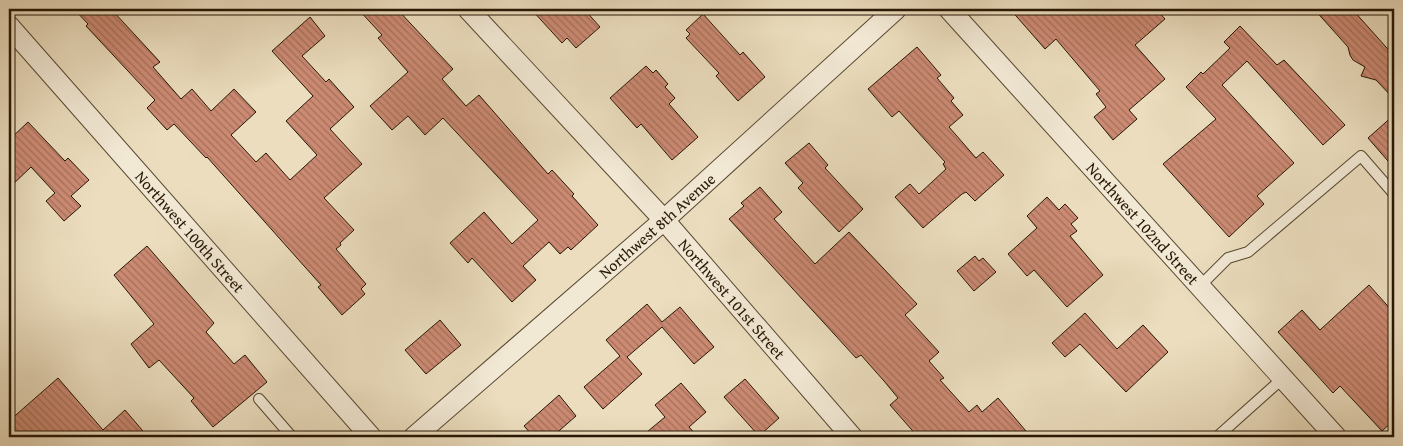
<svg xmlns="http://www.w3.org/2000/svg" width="1403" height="446" font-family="'Gentium Book Plus',serif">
<defs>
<pattern id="building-back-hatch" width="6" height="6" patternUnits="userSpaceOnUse" patternTransform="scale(1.25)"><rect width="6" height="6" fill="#cc8a73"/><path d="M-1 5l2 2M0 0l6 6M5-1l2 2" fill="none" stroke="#a5705c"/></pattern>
</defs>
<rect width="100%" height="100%" fill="#ebddbe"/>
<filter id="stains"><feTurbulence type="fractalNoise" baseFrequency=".004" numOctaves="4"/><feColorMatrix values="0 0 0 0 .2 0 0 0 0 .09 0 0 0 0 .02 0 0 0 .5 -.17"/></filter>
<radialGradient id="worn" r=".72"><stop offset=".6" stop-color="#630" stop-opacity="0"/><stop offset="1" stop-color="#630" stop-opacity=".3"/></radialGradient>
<g fill="url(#building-back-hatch)" stroke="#261704">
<polygon points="74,9 111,9 160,62 153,67 181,99 192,89 211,111 234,89 256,112 231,135 256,162 266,153 290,180 317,155 286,121 313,96 272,51 310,17 325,36 302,56 326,82 329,79 354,107 330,129 362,164 324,198 354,230 340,243 341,245 336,249 366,284 361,289 365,294 342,315 318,287 321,285 207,157 206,158 174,124 167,130 147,108 155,100 86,26 88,24"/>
<polygon points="358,9 397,9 453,69 442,79 466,106 479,95 548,174 552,170 574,194 572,196 598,225 571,250 568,247 560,254 549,242 523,266 536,280 512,302 472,258 468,263 450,243 484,212 512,244 538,220 443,118 425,135 408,116 392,130 370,106 408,72 378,38 382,35"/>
<polygon points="531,9 584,9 600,27 576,48 567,38 562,43"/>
<polygon points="1010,9 1156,9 1165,19 1135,45 1165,79 1129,110 1137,119 1113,140 1094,117 1106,107 1096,94 1100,91 1056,39 1045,49"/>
<polygon points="1314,9 1352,9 1394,56 1394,99 1376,80 1361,76 1365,67 1353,60 1350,55 1348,47"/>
<polygon points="703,14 740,55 743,52 765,77 738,101 716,76 719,73 686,38 690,34 686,30"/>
<polygon points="1240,26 1277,65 1284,60 1345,125 1323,145 1247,61 1222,85 1294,163 1257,196 1264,204 1229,237 1163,164 1216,119 1186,87 1201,72 1203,74 1230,48 1224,42"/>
<polygon points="917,47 941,75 937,78 954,98 951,101 963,115 949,127 976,158 983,152 1004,175 975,201 966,192 962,194 923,228 895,197 910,184 919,194 946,169 943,164 945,162 899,111 892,117 868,89"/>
<polygon points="646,66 653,73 656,70 668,84 665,87 675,98 669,104 698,137 672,160 641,124 637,128 610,98"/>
<polygon points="1394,115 1394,168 1368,138"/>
<polygon points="28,122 65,161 68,158 89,180 71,196 81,206 64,221 46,201 55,193 31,167 9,188 9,140"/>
<polygon points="809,143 828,165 825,168 863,209 839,232 798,188 803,183 785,163"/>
<polygon points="760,187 782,212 774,219 815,264 849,232 917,304 905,315 939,352 929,361 944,378 940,380 969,412 977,405 982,412 998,398 1031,437 918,437 890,405 898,398 884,381 861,355 856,358 729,219 744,206 741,203"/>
<polygon points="1047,197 1059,210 1065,204 1078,218 1071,224 1077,231 1070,236 1103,275 1067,307 1034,270 1027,276 1008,254 1037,228 1027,216"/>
<polygon points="147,246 214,323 206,332 234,364 245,355 267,382 213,427 191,401 194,398 159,360 149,368 131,344 154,324 114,275"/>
<polygon points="975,256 979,261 983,258 996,272 974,291 957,271"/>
<polygon points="1369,285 1394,313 1394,420 1382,431 1340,386 1333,393 1278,332 1302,310 1320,330"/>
<polygon points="647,304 662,322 680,307 714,347 694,364 662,327 627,357 642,374 603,409 584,387 620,356 606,340"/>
<polygon points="1085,313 1117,349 1143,325 1168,352 1126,392 1080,344 1065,357 1052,343"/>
<polygon points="440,320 461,345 426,374 405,350"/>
<polygon points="58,378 103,430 125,410 148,437 17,437 9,428 9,421"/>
<polygon points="745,379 779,418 759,436 724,397"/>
<polygon points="681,383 706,412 689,427 698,437 641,437 665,417 655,405"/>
<polygon points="559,395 576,416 552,437 534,437 524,426"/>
</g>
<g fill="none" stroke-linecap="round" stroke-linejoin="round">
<defs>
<g id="service">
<polyline points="1394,252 1394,254"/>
<polyline points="1200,286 1228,258 1248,252 1361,156 1394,194"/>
<polyline points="259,399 292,437"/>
<polyline points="1217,437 1283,378"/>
</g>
<g id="minor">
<path id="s1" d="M468,9L664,220L852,437"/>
<path id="s2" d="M949,9L1336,437"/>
<path id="s3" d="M9,26L371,437"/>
<path id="s4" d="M414,437L664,220L896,9"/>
</g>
</defs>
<use href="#service" stroke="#574832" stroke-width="12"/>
<use href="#minor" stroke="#574832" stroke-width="22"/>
<use href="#service" stroke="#f2e9d5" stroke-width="10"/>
<use href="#minor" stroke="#f2e9d5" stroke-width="20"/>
</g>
<g text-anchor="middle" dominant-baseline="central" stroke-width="5" stroke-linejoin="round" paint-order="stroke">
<g font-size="16" fill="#261704" stroke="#f2e9d5">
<text stroke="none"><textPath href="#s2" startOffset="289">Northwest 102nd Street</textPath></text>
<text stroke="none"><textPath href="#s4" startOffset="322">Northwest 8th Avenue</textPath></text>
<text stroke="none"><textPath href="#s3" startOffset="274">Northwest 100th Street</textPath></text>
<text stroke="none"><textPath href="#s1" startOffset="392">Northwest 101st Street</textPath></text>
</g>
</g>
<rect width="1403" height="446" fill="none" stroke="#ebddbe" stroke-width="30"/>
<rect x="10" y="10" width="1383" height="426" fill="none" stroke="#261704" stroke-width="2.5"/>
<rect x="15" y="15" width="1373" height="416" fill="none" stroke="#261704"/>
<rect width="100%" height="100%" filter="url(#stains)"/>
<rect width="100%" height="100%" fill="url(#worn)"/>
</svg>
